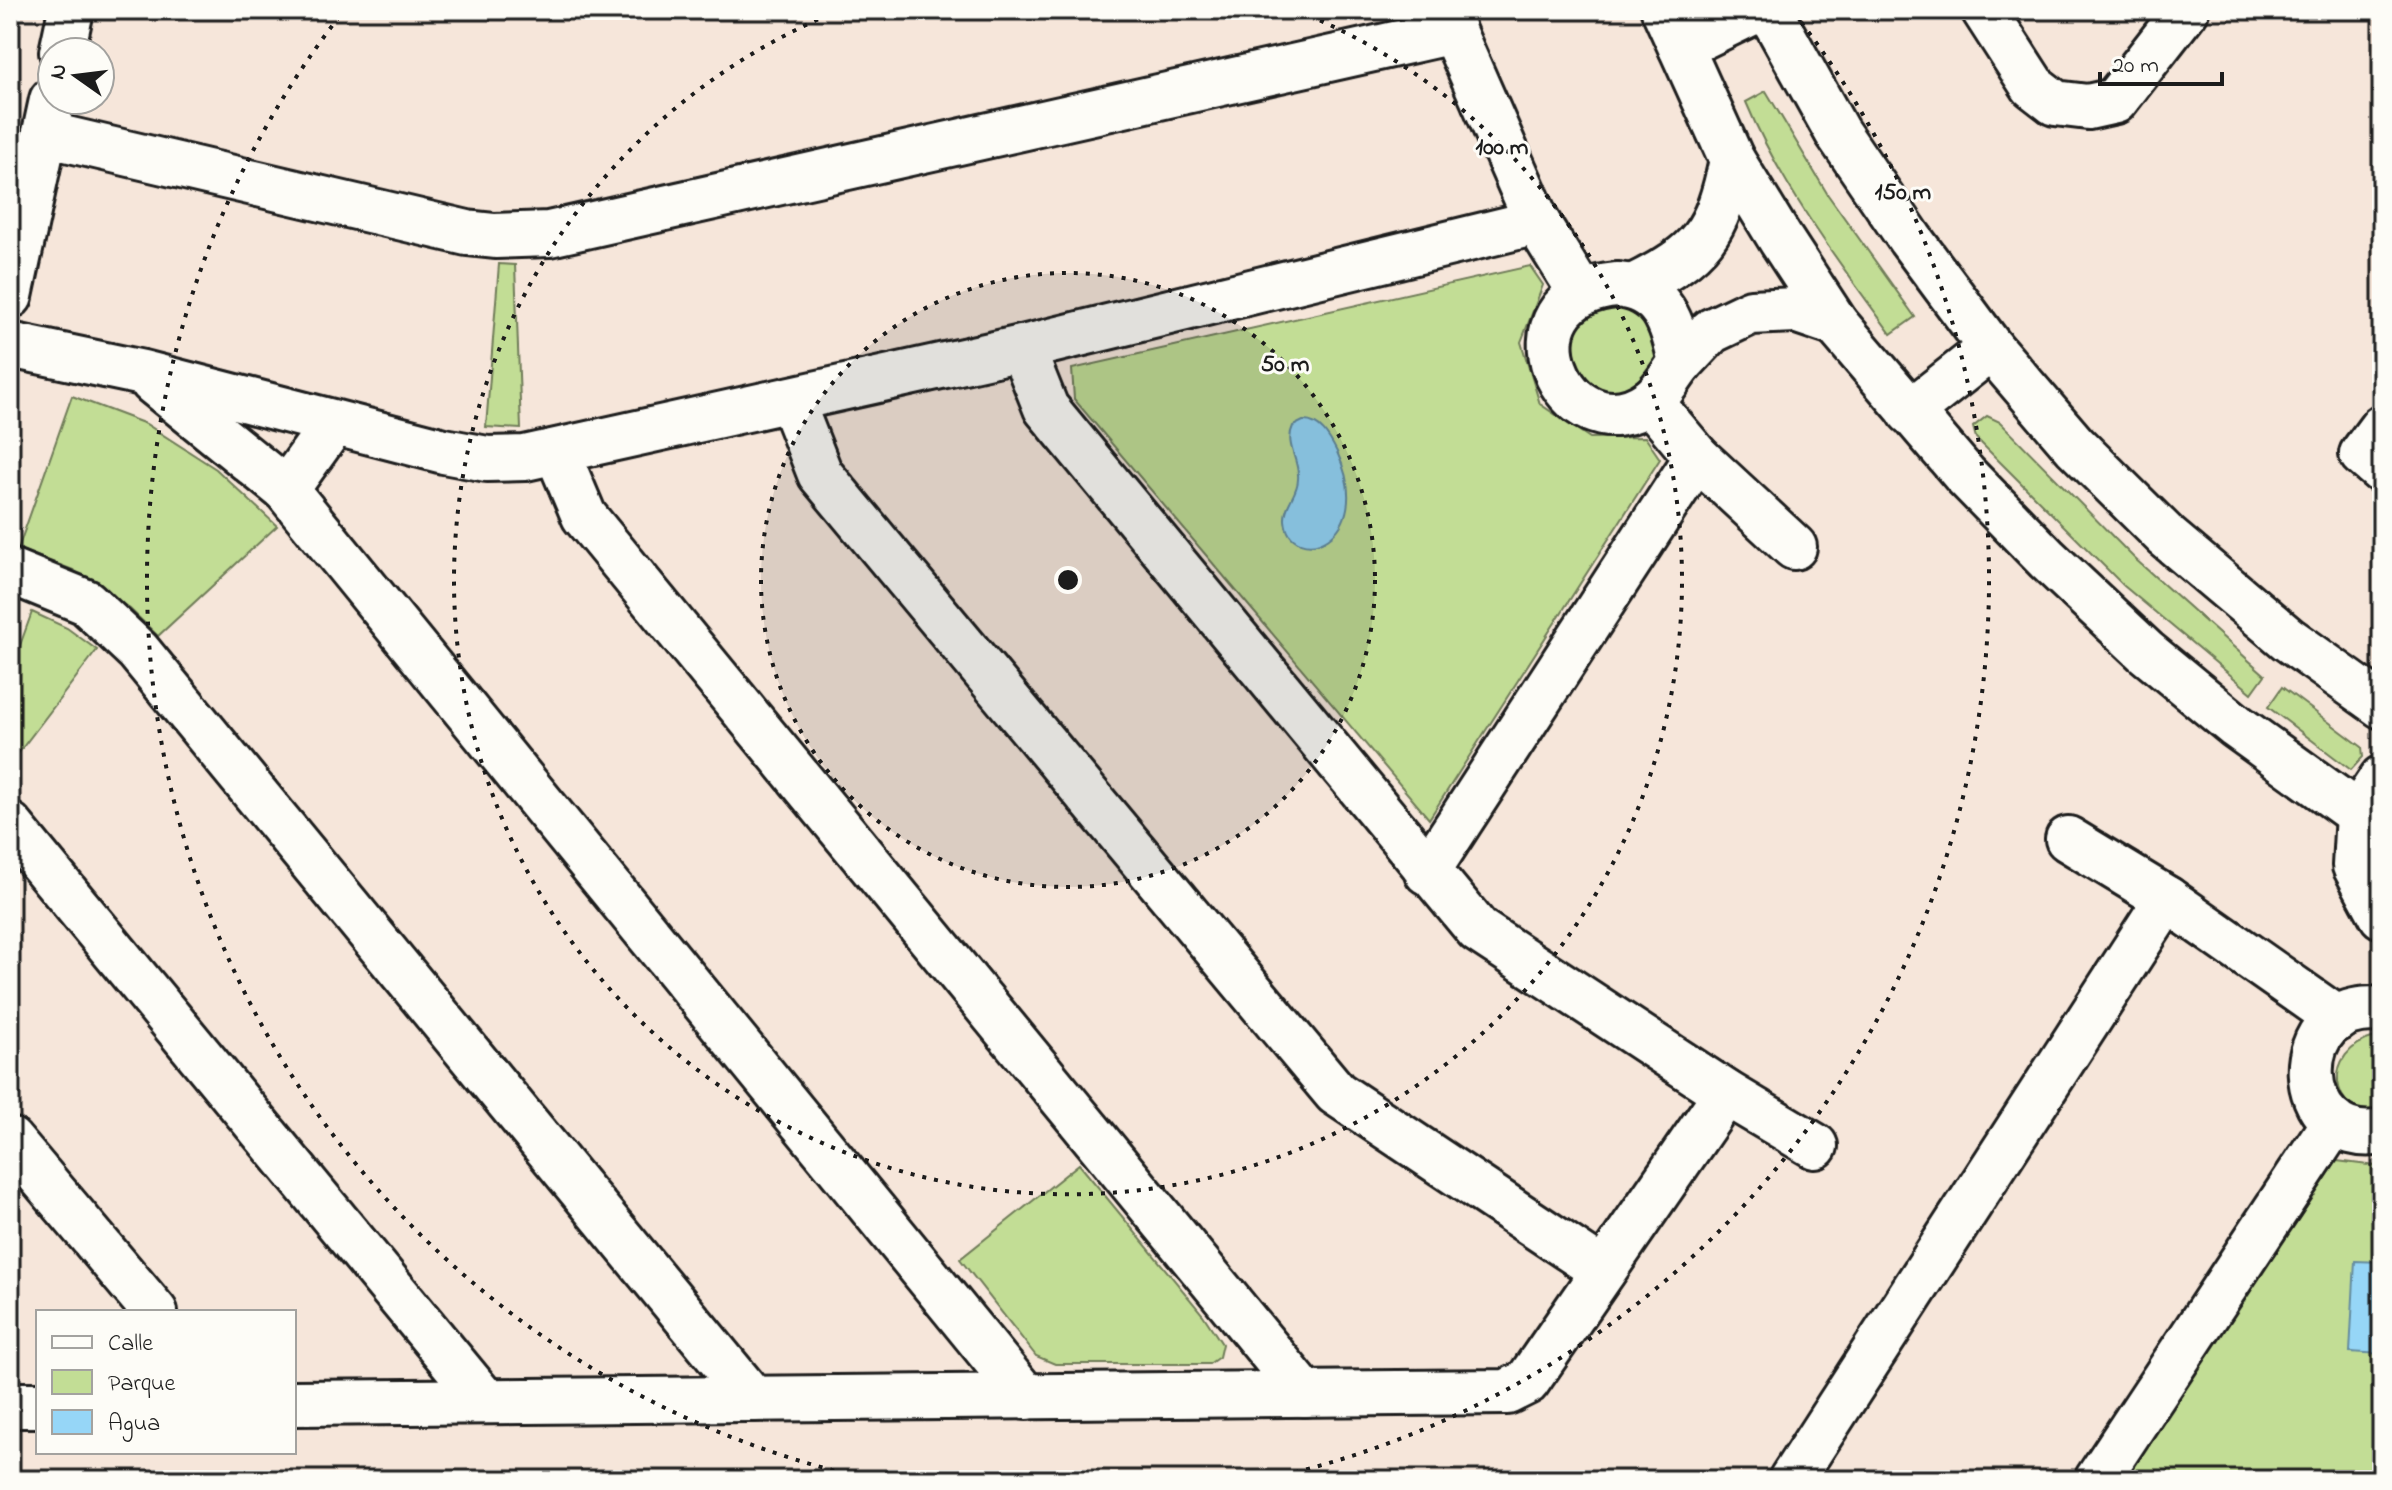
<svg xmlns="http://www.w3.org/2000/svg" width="2392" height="1490" font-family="'Indie Flower',sans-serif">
<rect width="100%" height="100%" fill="#f6e6da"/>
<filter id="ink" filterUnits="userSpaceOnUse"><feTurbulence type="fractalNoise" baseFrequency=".0125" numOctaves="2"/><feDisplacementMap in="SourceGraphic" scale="16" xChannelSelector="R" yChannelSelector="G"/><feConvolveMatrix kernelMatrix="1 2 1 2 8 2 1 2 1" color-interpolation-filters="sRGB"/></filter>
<g filter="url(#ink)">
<g fill="#c2dd95" stroke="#6f7c58" stroke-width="2">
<path d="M1766,91L1828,195L1915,317L1891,334C1839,263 1780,184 1746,102Z"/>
<polygon points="499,264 515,265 521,429 486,427"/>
<polygon points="1530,266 1543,285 1521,342 1540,404 1590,438 1645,437 1660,459 1429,819 1074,399 1072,369"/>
<polygon points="1612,303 1640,311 1659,350 1657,365 1650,378 1624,393 1595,390 1574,370 1569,340 1584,314"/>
<polygon points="72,396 146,424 216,469 277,526 158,636 130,609 73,570 18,549"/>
<polygon points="1987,416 2000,422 2134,558 2265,675 2252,693 2124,586 1976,438 1973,427"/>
<polygon points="32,612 67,628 97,650 10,764 10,673"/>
<polygon points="2282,687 2362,747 2363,757 2351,770 2268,707"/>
<path d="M2375,1037H2382V1118C2328,1115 2321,1051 2375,1037Z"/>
<polygon points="2337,1161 2376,1166 2382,1164 2382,1480 2124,1480"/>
<polygon points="1079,1164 1203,1315 1222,1344 1219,1357 1209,1364 1055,1364 1036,1356 960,1259"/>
</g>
<g fill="#96d6f7" stroke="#658c9f" stroke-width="2">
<path d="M1303,421C1320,420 1330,438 1337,452C1379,542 1289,570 1285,520C1284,505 1298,494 1298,479C1300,460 1284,445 1293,426Z"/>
<polygon points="2355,1261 2382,1262 2382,1354 2350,1352"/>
</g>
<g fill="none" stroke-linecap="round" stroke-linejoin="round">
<defs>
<g id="street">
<polyline points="1449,10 1453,31 1537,222 1581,293"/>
<polyline points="1984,10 2033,86 2055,103 2088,107 2115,101 2186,10"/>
<polyline points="62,52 71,10"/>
<polyline points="45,134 467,233 495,236 549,234 1453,31"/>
<path d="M1617,285C1663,289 1673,323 1681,363C1671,375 1663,392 1650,401C1564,461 1494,295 1617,285Z"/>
<path d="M1635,286C1702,253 1717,233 1732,160"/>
<polyline points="10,296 52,100"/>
<polyline points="10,345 143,373 444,451 487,459 525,458 1022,348 1537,222"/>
<polyline points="1022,348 1046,408 1478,930 1726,1093 1815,1146"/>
<polyline points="1681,363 1711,331 1751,312 1795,310 1836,324"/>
<polyline points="153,382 286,490 1026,1397"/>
<polyline points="791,400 820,474 1336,1093 1603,1271"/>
<polyline points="1650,401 1697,457 1794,547"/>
<polyline points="2382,427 2362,454 2382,471"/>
<polyline points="557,452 584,516 1305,1394"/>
<polyline points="286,490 334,423"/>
<polyline points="10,571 86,602 138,651 753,1399"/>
<polyline points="2382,778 2358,814 2355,866 2382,916"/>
<polyline points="10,825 485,1401"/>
<polyline points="2068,839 2167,899 2338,1019"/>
<polyline points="1427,872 1697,457"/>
<path d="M2382,1010C2283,997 2291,1150 2382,1132"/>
<polyline points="10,1140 155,1312"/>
<polyline points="294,1403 1507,1392 1527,1382 1726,1093"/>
<polyline points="10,1405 38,1405"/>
<polyline points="1791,1480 2167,899"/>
<polyline points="2097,1480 2334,1122"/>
</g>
<g id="secondary">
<polyline points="1664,10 1732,160 1781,240 1836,324 1965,475 2047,559 2146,652 2236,726 2358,814 2382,829"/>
<polyline points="1769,10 1837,132 1910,239 1991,348 2075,446 2167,537 2288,639 2382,706"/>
<polyline points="1681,47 1757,10"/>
<polyline points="1910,412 1991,348"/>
</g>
</defs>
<use href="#street" stroke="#1c1c1c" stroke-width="50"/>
<use href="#secondary" stroke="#1c1c1c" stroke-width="50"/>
<use href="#street" stroke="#fdfcf7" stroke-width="44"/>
<use href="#secondary" stroke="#fdfcf7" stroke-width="44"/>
</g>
</g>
<circle cx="1068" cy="580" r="307" fill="#1c1c1c" fill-opacity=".12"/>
<g fill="none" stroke="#1c1c1c" stroke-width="4" stroke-dasharray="4 8">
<circle cx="1068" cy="580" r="307"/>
<path d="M1298 11A614 614 0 1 1 838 11"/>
<path d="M869 1479A921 921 0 0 1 342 13M1794 13A921 921 0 0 1 1267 1479"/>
</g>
<circle cx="1068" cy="580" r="12" fill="#1c1c1c" stroke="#fdfcf7" stroke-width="4"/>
<g font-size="24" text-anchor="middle" font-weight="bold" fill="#1c1c1c" stroke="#fdfcf7" stroke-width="6" stroke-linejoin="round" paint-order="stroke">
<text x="1502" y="154">100 m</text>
<text x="1903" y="199">150 m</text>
<text x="1285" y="371">50 m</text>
</g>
<rect width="2392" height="1490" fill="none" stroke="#fdfcf7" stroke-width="40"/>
<rect x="20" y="20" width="2352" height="1450" fill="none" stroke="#1c1c1c" stroke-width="3" filter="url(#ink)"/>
<rect x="36" y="1310" width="260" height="144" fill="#fdfcf7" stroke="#a3a29f" stroke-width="2"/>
<rect x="52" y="1336" width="40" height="12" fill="#fdfcf7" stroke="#a3a29f" stroke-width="2"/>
<text x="108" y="1350" font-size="24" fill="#1c1c1c">Calle</text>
<rect x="52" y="1370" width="40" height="24" fill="#c2dd95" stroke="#a3a29f" stroke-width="2"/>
<text x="108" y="1390" font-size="24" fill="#1c1c1c">Parque</text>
<rect x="52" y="1410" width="40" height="24" fill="#96d6f7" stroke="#a3a29f" stroke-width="2"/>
<text x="108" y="1430" font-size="24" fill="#1c1c1c">Agua</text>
<g transform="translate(76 76) rotate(284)"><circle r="38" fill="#fdfcf7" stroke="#a3a29f" stroke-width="2"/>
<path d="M0-6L14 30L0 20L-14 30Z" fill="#1c1c1c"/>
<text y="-12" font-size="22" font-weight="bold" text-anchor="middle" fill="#1c1c1c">N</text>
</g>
<path d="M2100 72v12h122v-12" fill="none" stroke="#1c1c1c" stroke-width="4"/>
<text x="2112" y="72" font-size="24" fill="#1c1c1c" stroke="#fdfcf7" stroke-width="6" paint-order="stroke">20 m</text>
</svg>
